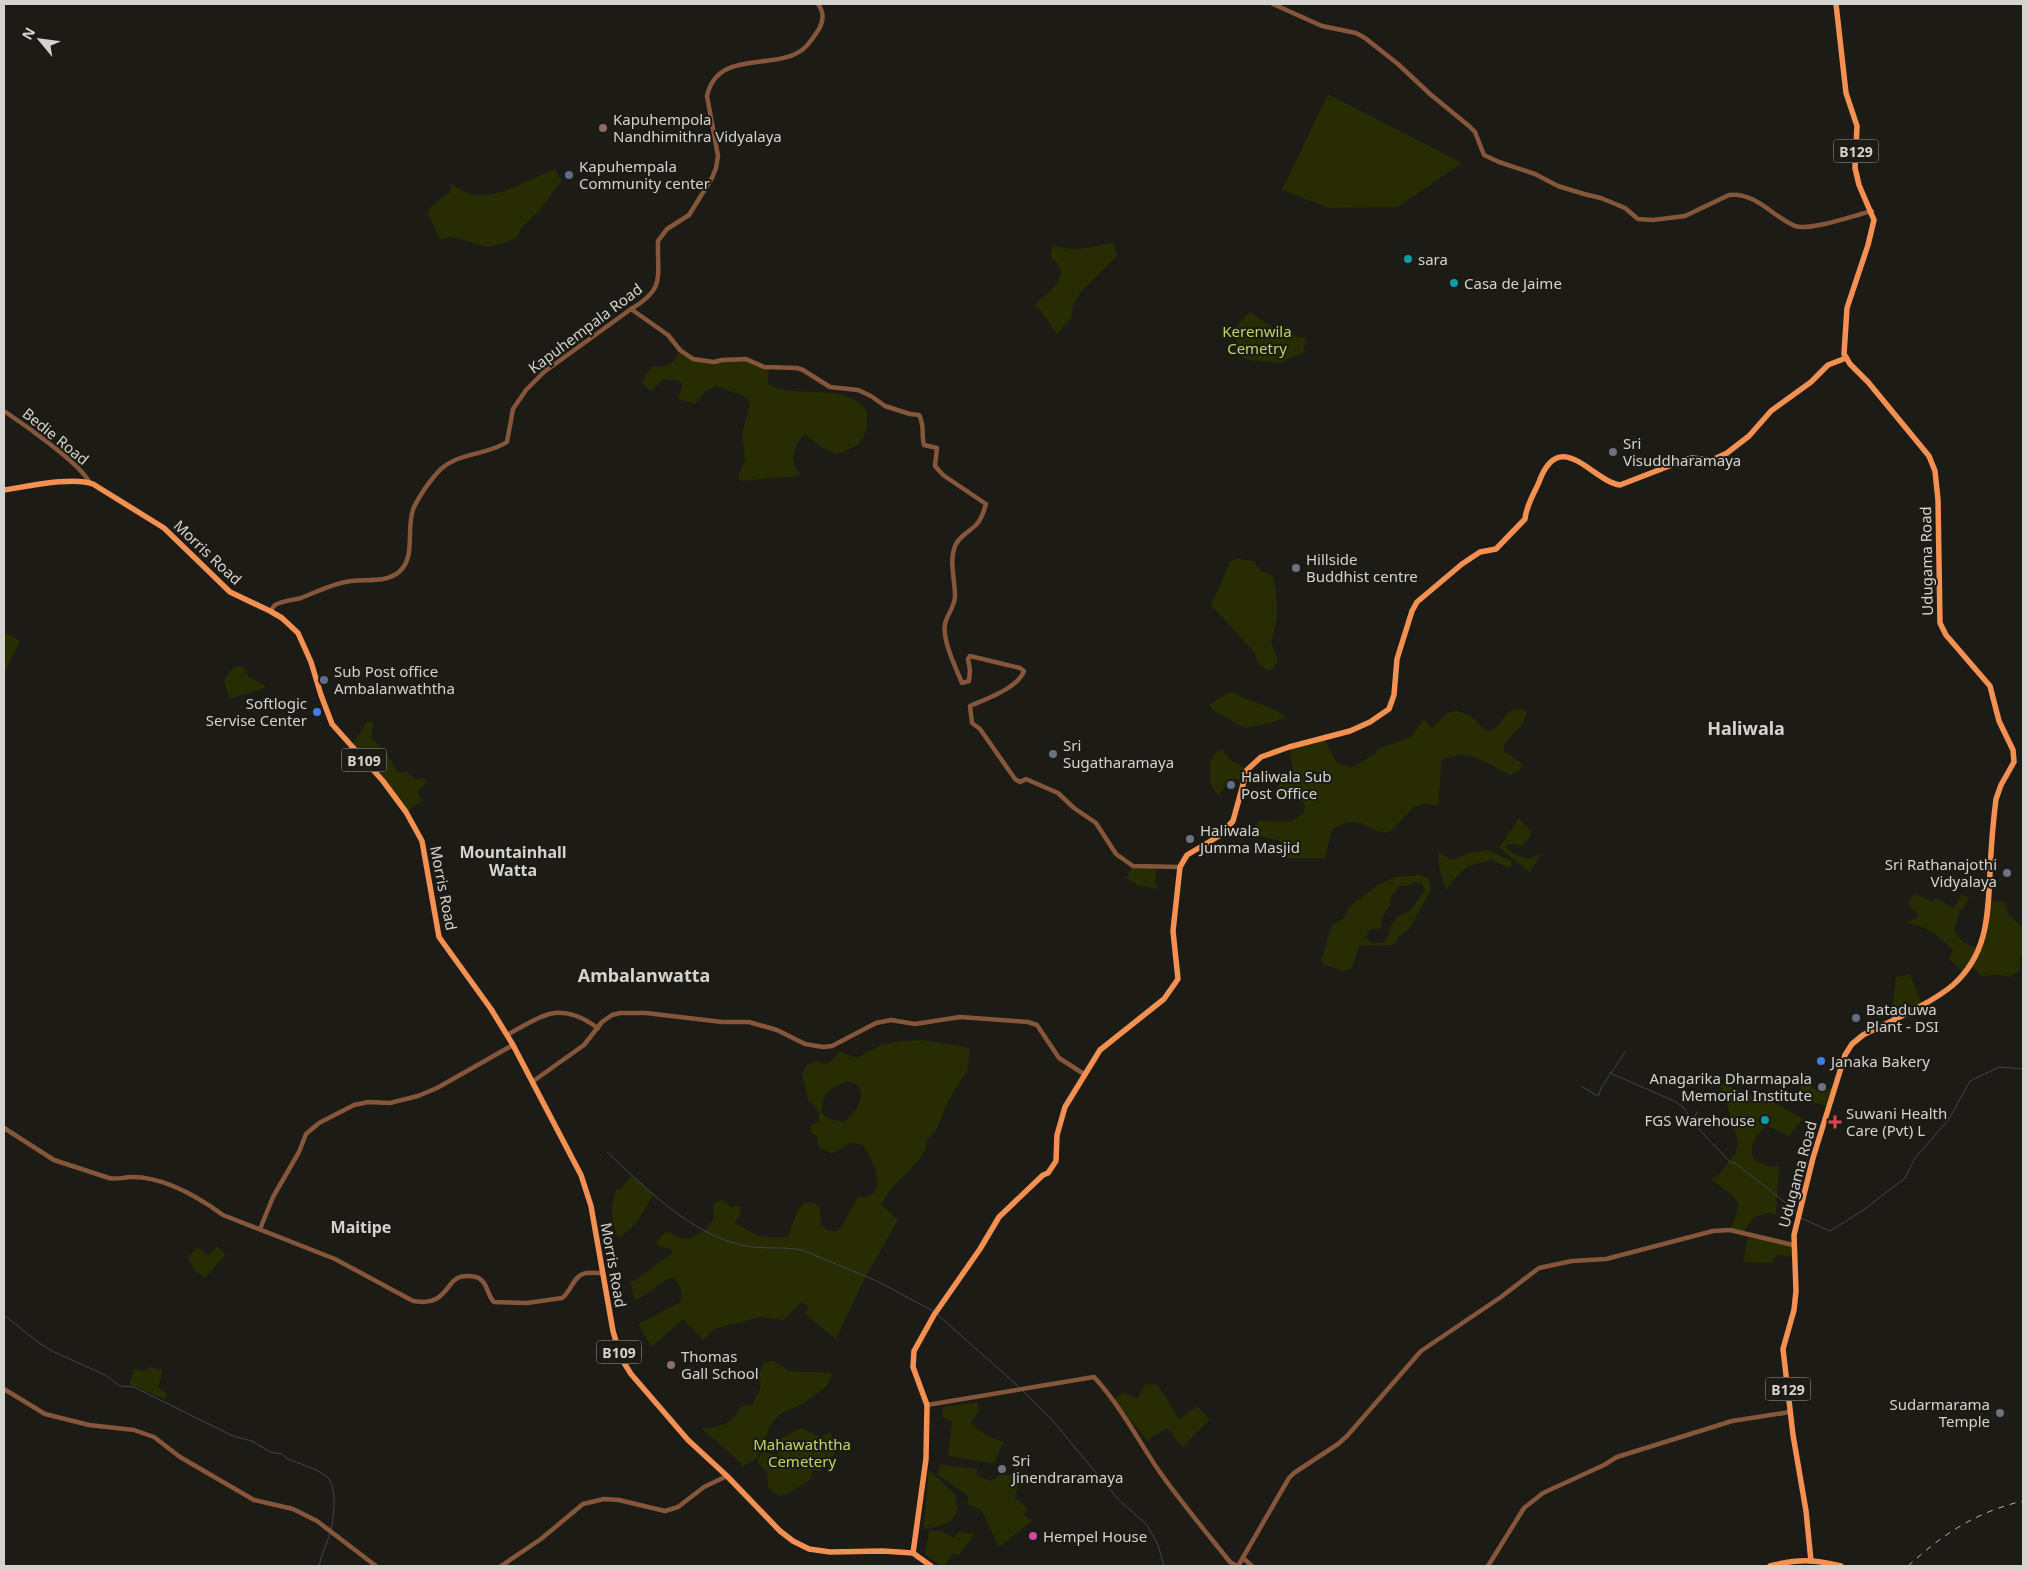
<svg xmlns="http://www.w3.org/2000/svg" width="2027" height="1570" font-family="'Noto Sans',sans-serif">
<rect width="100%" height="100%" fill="#1c1b16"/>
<g fill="#272c03" fill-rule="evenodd">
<polygon points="1328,94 1462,163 1398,207 1329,208 1282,190"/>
<path d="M555,169L561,181L541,209L521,228L518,236L508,242L488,247L451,237L440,239L427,212L433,205L449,193L451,183C459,189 467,194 476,195C500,198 533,177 555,169Z"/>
<path d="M1114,242L1117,256L1079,294L1073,306L1071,318L1057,334L1040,310L1033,305C1042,298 1064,283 1060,269C1056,256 1047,265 1053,245C1080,253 1088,247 1114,242Z"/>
<polygon points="1250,312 1280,332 1307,339 1303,350 1305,352 1280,363 1249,360 1241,356 1234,330 1240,322"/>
<path d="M680,350L689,357L714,362L746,359L769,368L768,384C799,401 842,380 867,410C868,438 863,447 836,454L821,447L805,434C798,439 791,455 794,463C795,467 798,470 800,474C789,480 781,476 768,478C758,479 750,481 740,481L738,477L745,460L742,434L750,404L744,396L716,386L705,392L695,404L678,399L682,385L680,381L663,379L654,389L650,391L642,383L646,374L654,366C668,370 675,361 680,350Z"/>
<path d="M1237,558L1253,561L1261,571L1273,576C1279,603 1279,617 1271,643L1278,659L1273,670H1266L1259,665L1254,652L1211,605L1230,562Z"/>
<polygon points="4,632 20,641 5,672 4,672"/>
<polygon points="238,666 244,667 248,676 267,687 230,699 224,681 231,670"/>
<path d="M1233,692C1250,704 1271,704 1286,717L1270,723L1244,728L1213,710L1209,705L1228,693Z"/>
<path d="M1521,709L1526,712C1526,727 1511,733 1504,745V751L1523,764L1519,771L1510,775C1495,769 1482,758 1466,755C1459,754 1449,758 1442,759L1438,806L1426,803L1413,808L1389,833C1362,832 1363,811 1332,830L1325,858H1286L1280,841L1260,836L1245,837L1259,821L1290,822L1303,814L1305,805C1297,796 1287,798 1276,795L1277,787L1293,770L1289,747L1324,738L1336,762L1351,768L1374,754L1380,748L1411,737L1424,719L1432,728L1448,713L1456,710L1471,716L1484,729L1490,731L1497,727L1509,711Z"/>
<polygon points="367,722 371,722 373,724 371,738 382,748 397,770 400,773 407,772 416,780 425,778 426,783 418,791 418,795 423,800 406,812 351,746"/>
<polygon points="1222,749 1229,759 1247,770 1244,780 1230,779 1219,796 1210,784 1210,760 1217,751"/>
<polygon points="1519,818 1531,831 1530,837 1522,846 1515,844 1507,845 1506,848 1514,854 1528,859 1542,853 1530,872 1499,848"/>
<polygon points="1489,850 1511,861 1512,866 1509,868 1492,860 1469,866 1459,874 1446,890 1440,872 1438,852 1452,860 1469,853"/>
<polygon points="1133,866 1156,867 1155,883 1159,889 1139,886 1126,878"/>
<path d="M1420,875L1429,878L1431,890L1409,929L1398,937L1396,942L1392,945L1359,946L1352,968L1343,971L1325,965L1321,960L1332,925L1345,917L1348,908L1379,884L1396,877ZM1415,882L1421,883L1425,890L1409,912L1398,916L1391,926L1389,934L1384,942L1372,943L1365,937L1370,930L1381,928L1382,917L1390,906C1390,897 1394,893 1399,886H1407Z"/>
<path d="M1915,894L1932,901L1936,898L1954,908L1961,895L1970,897L1959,914L1954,930C1959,940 1967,947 1980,947L1989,900L2004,902L2008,914L2023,928V954L2019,961L2021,964L2019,971L2009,977L1995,974L1983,977L1970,965L1964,973L1949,959L1953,950L1935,934L1920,926L1905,923L1917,918L1918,914L1908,904L1912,896Z"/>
<polygon points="1910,974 1922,1004 1891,1021 1896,977"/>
<path d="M922,1040L970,1048L968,1069L949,1099L937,1128L927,1141L926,1148L919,1160L892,1188L881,1204L898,1220L863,1282L836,1339L805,1314L808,1306L803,1303L798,1305L784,1320L760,1317L714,1329L703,1340L683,1319L653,1346L650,1345L638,1324L679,1303C684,1296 681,1282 672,1277C658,1283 649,1295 635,1300L630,1281H634L672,1253V1250L656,1245L658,1240L667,1231L677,1237L689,1239L707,1229L714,1218L713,1206L717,1201L722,1200L731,1207L739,1206L741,1211L735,1223C755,1236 764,1239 788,1237L798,1209L806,1202L813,1203L820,1207L821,1225L827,1230L836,1231L841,1227L858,1197C861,1197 864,1198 866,1197C890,1190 870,1155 862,1144L850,1143L832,1154L818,1146L817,1136L811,1133L810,1127L819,1121V1112L808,1100L802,1072L808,1064L816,1061L826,1064L830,1062L840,1052L857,1058C882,1042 893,1041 922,1040ZM846,1082C873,1082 858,1113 844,1122L827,1118L821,1111C824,1093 828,1089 846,1082Z"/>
<polygon points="1798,1079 1812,1082 1812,1088 1825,1091 1835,1086 1828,1106 1804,1100"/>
<path d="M1718,1082L1760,1099L1766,1098L1803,1119L1789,1136L1767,1126C1756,1135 1748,1145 1754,1160L1770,1167L1779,1166L1776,1212L1778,1216L1769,1213L1754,1217L1743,1232L1730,1230L1737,1213L1738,1203L1732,1195L1711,1179L1717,1177L1736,1152L1738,1142L1724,1094Z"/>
<path d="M632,1175L654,1194C645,1208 635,1230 619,1237L617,1236C611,1217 610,1208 616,1189H621Z"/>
<polygon points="1749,1234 1793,1245 1794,1257 1777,1255 1774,1258 1772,1263 1743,1262"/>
<polygon points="217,1246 226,1254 205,1278 195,1270 188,1258 197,1247 208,1256"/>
<path d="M774,1361L789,1371L832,1373L827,1386L802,1404L780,1414L771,1424L757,1458L741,1468L742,1464L701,1428C722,1427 731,1425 742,1406L752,1405L761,1387L759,1373L764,1362Z"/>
<path d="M150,1367L163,1371L158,1387L167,1394L165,1399C152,1396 141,1387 129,1385L134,1369L145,1371Z"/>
<polygon points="1145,1384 1158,1385 1179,1419 1197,1406 1210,1419 1183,1447 1167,1428 1147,1441 1114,1399 1125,1392 1137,1399"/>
<polygon points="978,1402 978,1413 970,1423 989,1437 1004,1442 994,1463 948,1456 952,1421 943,1418 943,1407"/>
<polygon points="801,1428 820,1437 830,1432 838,1448 830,1461 820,1471 813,1470 811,1479 787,1494 778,1496 768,1488 767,1472 757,1462 762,1452 777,1455 781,1450 777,1441"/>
<polygon points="941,1465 978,1469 976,1475 990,1481 1003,1473 1014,1477 1019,1485 1014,1497 1027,1508 1024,1515 1032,1521 999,1547 981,1510 967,1504 968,1496 937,1474"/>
<path d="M929,1470L957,1496L955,1504L958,1508C954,1525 938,1527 923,1529Z"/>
<polygon points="929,1531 941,1531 954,1538 958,1532 975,1534 958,1556 953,1553 945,1566 941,1566 925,1554"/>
</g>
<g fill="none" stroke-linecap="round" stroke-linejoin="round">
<g stroke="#40444e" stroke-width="1">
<polyline points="1610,1073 1674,1101 1682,1106 1693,1120"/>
<polyline points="1581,1086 1596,1095 1599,1095 1601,1088 1625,1052"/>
<path d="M1697,1112L1693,1121C1704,1137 1718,1148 1731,1163H1735L1787,1204L1797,1214"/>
<path d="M607,1152C646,1188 688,1232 741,1245C762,1250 782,1246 802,1250L877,1281L933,1311"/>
<polyline points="1801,1218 1830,1231 1862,1211 1905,1178 1915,1158 1949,1119 1970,1081 1999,1067 2023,1069"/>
<path d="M4,1315L39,1343L54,1352L105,1375L120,1386L134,1387L233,1436L252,1441L270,1452L282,1454L286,1458C299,1464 315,1468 326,1476C338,1485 334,1517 331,1529"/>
<polyline points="938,1315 1019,1387"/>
<polyline points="1022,1390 1052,1420 1119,1500 1147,1525 1158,1545 1164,1566"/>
<path d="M319,1566C321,1554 327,1545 330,1533"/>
</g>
<g stroke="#86563a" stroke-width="4.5">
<path d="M1273,4L1322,26L1356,33L1365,38L1398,64L1430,94L1469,126L1475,132L1484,155L1499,162L1535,174L1558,186L1584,194L1601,198L1625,208L1638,219L1653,220L1685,216L1729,195C1756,192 1773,217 1795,226C1811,231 1855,215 1872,211"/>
<path d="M631,309L668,335L680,350L693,359L714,362L722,360L746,359L764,367L797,368L803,370L830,387L858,390L871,396L885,406L910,414L919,415C925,425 921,435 924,445L937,448L935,466L943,475L986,504C984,511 982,519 976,525C969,532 959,536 955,546C949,562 955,579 955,596C955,607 947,614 945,624C942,640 956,668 962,683L969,681L970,670L968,659L970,656L1020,668L1024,671C1018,688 986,699 970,706L972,723L980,729L1015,779L1020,782L1026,779L1058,793L1074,808L1096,823L1116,854L1133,866L1180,867"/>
<path d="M4,411C22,423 81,464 89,482"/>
<path d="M270,611C272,609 273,607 275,605C281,601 293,600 301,598C317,592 333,583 351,581C367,579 386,583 399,572C417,557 405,526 414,507C420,495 429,482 438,472C456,452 486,456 507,442L513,409L526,390L544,372L631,309C666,289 657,277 658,241L667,229L689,215L712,178L716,168L718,156L707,96C717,49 773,71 802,50C809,45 814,36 819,29C824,20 824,12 818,4"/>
<path d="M507,1035C544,1015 559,1000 598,1028"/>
<polyline points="532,1082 584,1045 602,1022 612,1015 620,1013 646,1013 722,1022 749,1022 777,1030 805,1044 823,1047 832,1046 876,1023 891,1020 915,1024 960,1017 1028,1022 1037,1025 1059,1058 1084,1074"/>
<path d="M4,1128L54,1160L109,1178C117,1180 124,1177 132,1177C165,1177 197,1196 223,1215L335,1259L413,1301C421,1302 429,1303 436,1299C451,1291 449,1275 469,1276C473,1277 477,1276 480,1279C488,1284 487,1295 494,1302L527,1303L562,1298C570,1293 574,1276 583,1274C588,1272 597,1273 603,1273"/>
<polyline points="260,1229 273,1197 299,1152 306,1134 319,1123 354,1105 368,1102 390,1103 418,1096 437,1088 513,1045"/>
<polyline points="4,1389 45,1414 89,1425 134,1430 154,1437 180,1457 254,1500 293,1509 317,1521 376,1566"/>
<path d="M927,1405L1094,1377C1120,1405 1138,1440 1159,1471C1181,1502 1206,1532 1230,1562L1237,1566"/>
<polyline points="1243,1558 1252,1566"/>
<polyline points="501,1566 541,1539 583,1504 604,1499 619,1500 665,1511 678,1507 704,1487 727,1476"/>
<polyline points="1238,1566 1289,1478 1294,1473 1338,1444 1347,1436 1421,1351 1501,1297 1539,1268 1572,1261 1606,1259 1713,1231 1730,1230 1793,1245"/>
<polyline points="1488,1566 1524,1508 1543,1493 1604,1465 1617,1457 1732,1421 1790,1412"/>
</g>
<g stroke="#f39052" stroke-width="5.5">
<path d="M4,490C25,487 74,476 93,484L164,528L230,592L270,611L282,618L298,633L311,662L321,695L332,724L383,781L406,812L422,841L439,937L491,1009L513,1045L581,1175L591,1206L613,1331L621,1358L631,1374L688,1440L727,1476L780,1531L793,1541L809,1549L830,1552L883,1551L913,1553L931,1566"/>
<path d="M913,1553L926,1459L927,1405L913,1367L914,1351L934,1315L980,1249L999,1217L1043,1175L1048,1173L1056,1161L1057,1135L1065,1107L1100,1050L1164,999L1178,979L1173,931L1180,867L1187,855L1219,836L1233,821L1247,770L1261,757L1289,747L1350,731L1370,722L1389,709L1394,695L1397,659L1412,611L1417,602L1462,564L1480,552L1496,549L1525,519C1526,506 1534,494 1539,482C1560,425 1593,482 1620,485L1682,461L1692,458L1712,460L1727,453L1749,436L1771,411L1811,382L1828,365L1846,358"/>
<path d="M1811,1561L1806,1511L1793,1435L1783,1349L1794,1310L1796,1291L1794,1235L1813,1158L1845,1055L1852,1044L1863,1035C1889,1022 1932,1003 1953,985C1988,954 1988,914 1990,872C1991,848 1993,823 1996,799L2001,785L2014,762L2013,750L1999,721L1990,686L1946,635L1940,623L1938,500L1935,471L1929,456L1868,382L1850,364L1844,354L1847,308L1868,245L1874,220L1859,185L1855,168L1857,126L1846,93L1836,4"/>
<path d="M1770,1566C1798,1559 1812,1559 1841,1566"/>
</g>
<path stroke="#b4b3af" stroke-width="1" stroke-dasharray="6 6" stroke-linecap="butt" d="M1908,1566C1943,1534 1976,1512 2023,1501"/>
</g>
<g fill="#8d6e63" stroke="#1c1b16" stroke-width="2">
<circle cx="603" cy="128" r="5"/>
<circle cx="671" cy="1365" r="5"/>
</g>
<g fill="#5c6f8a" stroke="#1c1b16" stroke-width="2">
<circle cx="569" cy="175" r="5"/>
<circle cx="324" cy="680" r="5"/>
<circle cx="1231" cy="785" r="5"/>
<circle cx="1856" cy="1018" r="5"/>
</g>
<g fill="#0f9aa8" stroke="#1c1b16" stroke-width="2">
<circle cx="1408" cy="259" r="5"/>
<circle cx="1454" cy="283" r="5"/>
<circle cx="1765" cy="1120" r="5"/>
</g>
<g fill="#6b7280" stroke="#1c1b16" stroke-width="2">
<circle cx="1613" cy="452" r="5"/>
<circle cx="1296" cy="568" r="5"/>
<circle cx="1053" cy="754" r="5"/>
<circle cx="1190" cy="839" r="5"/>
<circle cx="2007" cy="873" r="5"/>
<circle cx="1822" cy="1087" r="5"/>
<circle cx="2000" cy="1413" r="5"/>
<circle cx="1002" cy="1469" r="5"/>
</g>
<g fill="#3f7fe0" stroke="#1c1b16" stroke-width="2">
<circle cx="317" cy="712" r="5"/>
<circle cx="1821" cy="1061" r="5"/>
</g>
<path fill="#e0444e" stroke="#1c1b16" stroke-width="2" d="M1832.5 1114.5h5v5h5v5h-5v5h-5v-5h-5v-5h5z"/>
<circle fill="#d1479c" stroke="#1c1b16" stroke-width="2" cx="1033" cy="1536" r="5"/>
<g text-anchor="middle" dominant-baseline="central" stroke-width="4" stroke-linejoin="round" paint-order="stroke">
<g fill="#1c1b16" stroke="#9d9c98" stroke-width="1">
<rect x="1833.5" y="139.5" width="45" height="23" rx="4"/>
<rect x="341.5" y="748.5" width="45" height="23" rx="4"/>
<rect x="596.5" y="1340.5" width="45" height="23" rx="4"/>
<rect x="1765.5" y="1377.5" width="45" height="23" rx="4"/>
</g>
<g font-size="14" font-weight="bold" fill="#d4d3cf">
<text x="1856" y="151">B129</text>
<text x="364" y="760">B109</text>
<text x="619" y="1352">B109</text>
<text x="1788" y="1389">B129</text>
</g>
<g font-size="15" fill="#d4d3cf" stroke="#1c1b16" text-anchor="start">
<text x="613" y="119">Kapuhempola<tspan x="613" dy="17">Nandhimithra Vidyalaya</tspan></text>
<text x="579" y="166">Kapuhempala<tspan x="579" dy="17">Community center</tspan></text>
<text x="1418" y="259">sara</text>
<text x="1464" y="283">Casa de Jaime</text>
<text x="1623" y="443">Sri<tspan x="1623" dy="17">Visuddharamaya</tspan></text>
<text x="1306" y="559">Hillside<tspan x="1306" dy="17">Buddhist centre</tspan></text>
<text x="334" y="671">Sub Post office<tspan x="334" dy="17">Ambalanwaththa</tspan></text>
<text x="307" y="703" text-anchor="end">Softlogic<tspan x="307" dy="17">Servise Center</tspan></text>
<text x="1063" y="745">Sri<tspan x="1063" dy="17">Sugatharamaya</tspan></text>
<text x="1241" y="776">Haliwala Sub<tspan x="1241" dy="17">Post Office</tspan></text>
<text x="1200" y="830">Haliwala<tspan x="1200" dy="17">Jumma Masjid</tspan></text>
<text x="1997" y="864" text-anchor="end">Sri Rathanajothi<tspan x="1997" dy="17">Vidyalaya</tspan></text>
<text x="1866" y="1009">Bataduwa<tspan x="1866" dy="17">Plant - DSI</tspan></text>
<text x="1831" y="1061">Janaka Bakery</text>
<text x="1812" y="1078" text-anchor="end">Anagarika Dharmapala<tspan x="1812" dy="17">Memorial Institute</tspan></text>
<text x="1846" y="1113">Suwani Health<tspan x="1846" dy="17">Care (Pvt) L</tspan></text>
<text x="1755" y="1120" text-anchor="end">FGS Warehouse</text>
<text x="681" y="1356">Thomas<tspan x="681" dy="17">Gall School</tspan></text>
<text x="1990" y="1404" text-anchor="end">Sudarmarama<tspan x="1990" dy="17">Temple</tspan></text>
<text x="1012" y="1460">Sri<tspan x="1012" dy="17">Jinendraramaya</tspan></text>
<text x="1043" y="1536">Hempel House</text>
</g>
<g font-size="15" fill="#d4d3cf" stroke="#1c1b16">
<text transform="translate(585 328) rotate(-37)">Kapuhempala Road</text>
<text transform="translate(56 436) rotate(39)">Bedie Road</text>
<text transform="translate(208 552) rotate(43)">Morris Road</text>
<text transform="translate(1926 561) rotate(-91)">Udugama Road</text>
<text transform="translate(444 888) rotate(79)">Morris Road</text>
<text transform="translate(1797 1174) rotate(-75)">Udugama Road</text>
<text transform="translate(614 1265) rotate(80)">Morris Road</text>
</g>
<g font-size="15" fill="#c4d363" stroke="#1c1b16">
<text x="1257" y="331">Kerenwila<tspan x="1257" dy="17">Cemetry</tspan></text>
<text x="802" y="1444">Mahawaththa<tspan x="802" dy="17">Cemetery</tspan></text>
</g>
<g font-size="16" font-weight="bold" fill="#d4d3cf" stroke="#1c1b16">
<text x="513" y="852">Mountainhall<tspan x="513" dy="18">Watta</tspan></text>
<text x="361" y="1227">Maitipe</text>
</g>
<g font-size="18" font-weight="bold" fill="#d4d3cf" stroke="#1c1b16">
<text x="1746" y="728">Haliwala</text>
<text x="644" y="975">Ambalanwatta</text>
</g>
</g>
<rect width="2027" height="1570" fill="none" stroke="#d4d3cf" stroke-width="10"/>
<g transform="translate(40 40) rotate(299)" stroke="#1c1b16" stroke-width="4" paint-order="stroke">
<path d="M0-4L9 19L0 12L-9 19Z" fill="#d4d3cf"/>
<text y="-8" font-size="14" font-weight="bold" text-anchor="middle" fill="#d4d3cf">N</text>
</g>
</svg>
